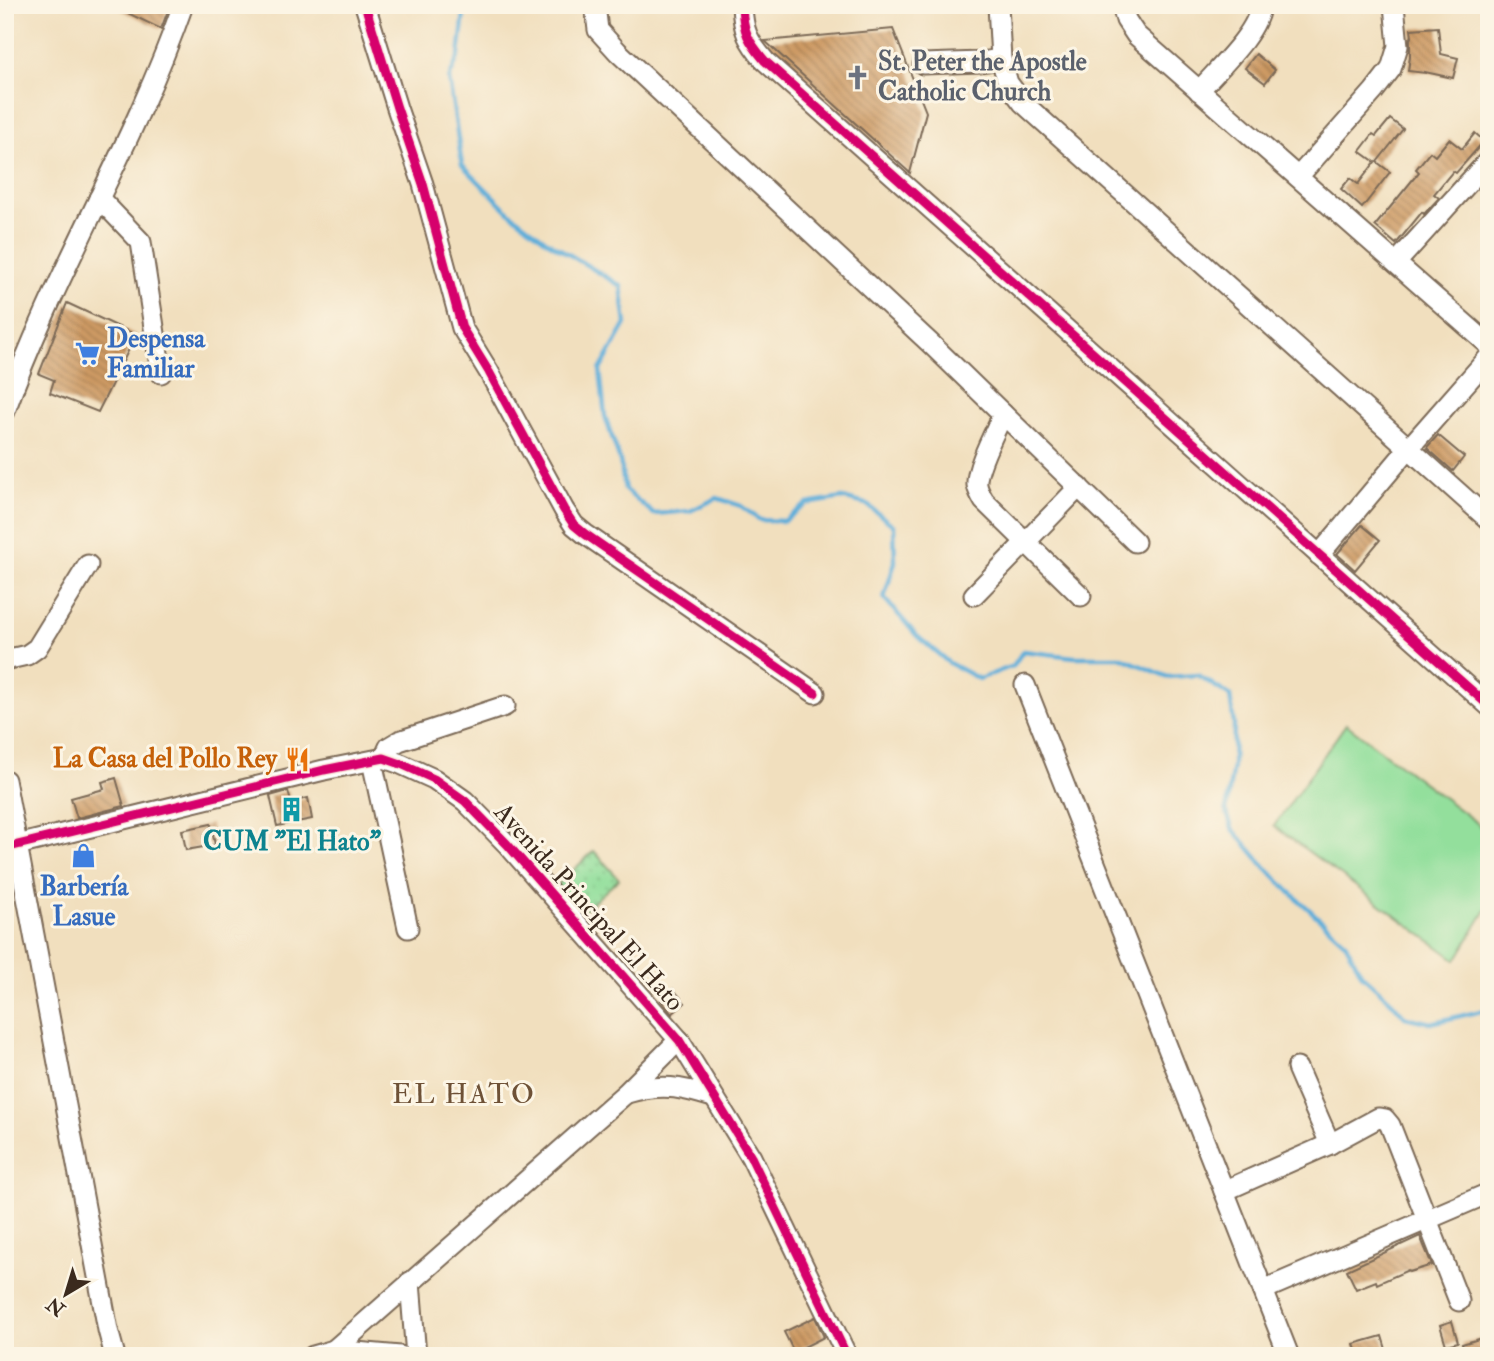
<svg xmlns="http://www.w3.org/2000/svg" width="1494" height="1361" font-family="'IM FELL Double Pica',serif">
<defs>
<pattern id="garden-dots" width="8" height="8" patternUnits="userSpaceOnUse" patternTransform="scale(1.75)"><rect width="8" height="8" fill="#93df9c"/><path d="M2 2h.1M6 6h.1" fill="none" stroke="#80c086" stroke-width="1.8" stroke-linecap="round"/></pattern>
<pattern id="building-back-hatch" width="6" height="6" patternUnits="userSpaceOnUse" patternTransform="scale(1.75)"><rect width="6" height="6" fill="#cd9a63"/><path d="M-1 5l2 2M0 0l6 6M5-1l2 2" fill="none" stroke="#a87e51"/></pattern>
</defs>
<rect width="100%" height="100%" fill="#fcf5e5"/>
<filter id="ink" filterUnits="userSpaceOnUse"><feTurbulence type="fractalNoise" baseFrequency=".0143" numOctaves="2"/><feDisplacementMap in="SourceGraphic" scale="14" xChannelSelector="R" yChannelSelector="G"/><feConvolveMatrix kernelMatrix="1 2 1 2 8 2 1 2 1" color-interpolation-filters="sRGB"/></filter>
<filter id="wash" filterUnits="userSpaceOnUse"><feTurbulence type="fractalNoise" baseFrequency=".00686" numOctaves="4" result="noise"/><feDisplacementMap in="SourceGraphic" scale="28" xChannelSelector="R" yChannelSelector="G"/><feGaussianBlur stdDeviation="1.57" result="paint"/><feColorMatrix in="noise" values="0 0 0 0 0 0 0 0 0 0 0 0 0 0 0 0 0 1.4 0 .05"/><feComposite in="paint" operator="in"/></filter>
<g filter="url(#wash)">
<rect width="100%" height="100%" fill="#f1dfbe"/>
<polygon fill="#93df9c" stroke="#67845d" stroke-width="2" points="1346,724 1477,823 1489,835 1489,905 1456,960 1274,826"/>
<polygon fill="url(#garden-dots)" stroke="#67845d" stroke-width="2" points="594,851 619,879 580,914 555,887"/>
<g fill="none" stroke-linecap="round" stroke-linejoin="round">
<polyline stroke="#5faed9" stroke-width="4.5" points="465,5 459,55 449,79 462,165 509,212 547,241 621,286 626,324 600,370 605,416 620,461 625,490 654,514 690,511 717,498 741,506 760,520 784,521 807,504 842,498 866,504 894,526 895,562 884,598 917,636 949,663 979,679 1013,666 1023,651 1074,657 1120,657 1168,677 1198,675 1230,696 1234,724 1233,766 1226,810 1232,828 1266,868 1290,892 1345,942 1362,975 1392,1002 1405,1017 1431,1023 1489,1009"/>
</g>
<g id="blocks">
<g fill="url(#building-back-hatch)">
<polygon points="111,5 170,5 161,29"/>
<polygon points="1438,27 1441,54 1458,58 1453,78 1425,72 1425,73 1408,71 1410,57 1410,38 1412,37 1411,29"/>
<polygon points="893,29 926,112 910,173 765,41"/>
<polygon points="1256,54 1275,70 1265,83 1245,68"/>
<polygon points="1390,119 1403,129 1377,162 1390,172 1362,208 1341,189 1350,178 1358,184 1375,162 1360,151 1373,134 1376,136"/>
<polygon points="1475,133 1484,141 1456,173 1453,171 1434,194 1439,198 1424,214 1422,212 1396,244 1375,226 1419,172 1416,169 1430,152 1435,156 1449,139 1462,149"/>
<polygon points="67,303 136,335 98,412 50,393 54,380 39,374"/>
<polygon points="1438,435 1464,457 1453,471 1427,448 1428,446"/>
<polygon points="1362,525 1380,540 1355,570 1337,554"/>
<polygon points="116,778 124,806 77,818 71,798 104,789 102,782"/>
<polygon points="288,791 291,802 308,798 312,819 277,826 270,796"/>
<polygon points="211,824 215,845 186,850 182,830"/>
<polygon points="673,989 685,1003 672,1014 661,1000"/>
<polygon points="1420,1236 1432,1265 1409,1272 1408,1270 1377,1284 1376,1281 1356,1289 1347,1270"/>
<polygon points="815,1317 824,1337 794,1352 784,1332"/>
<polygon points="1452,1321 1458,1342 1446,1345 1440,1325"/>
<polygon points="1382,1336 1388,1356 1358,1356 1354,1344"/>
<polygon points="1489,1336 1489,1356 1466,1356 1462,1344"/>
</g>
</g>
</g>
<g filter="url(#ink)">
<use href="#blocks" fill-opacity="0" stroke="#7b6956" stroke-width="2"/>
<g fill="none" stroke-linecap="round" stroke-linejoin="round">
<defs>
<g id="minor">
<polyline points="365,5 397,108 423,184 462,328 489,372 564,510 574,525 585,534 815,693"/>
<polyline points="595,5 598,30 618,52 931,344 1135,542"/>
<path d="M742,5C743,32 748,41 765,61L1489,706"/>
<polyline points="998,5 1001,59 1008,83 1023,103 1489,520"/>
<polyline points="1122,5 1126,20 1136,35 1489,345"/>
<polyline points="923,64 981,62 1001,59"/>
<path d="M1199,91C1216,71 1260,31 1260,5"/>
<polyline points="1298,177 1374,91 1391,69 1398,46 1394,5"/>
<polyline points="99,198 141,242 161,373"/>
<polyline points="1396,263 1489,160"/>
<path d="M5,411C55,272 134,145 183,5"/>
<path d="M1003,414C996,430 975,469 977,485C978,491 981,496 984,501L1081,596"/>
<polyline points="1319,555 1409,448 1489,357"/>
<polyline points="974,595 1079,487"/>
<polyline points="5,660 27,655 37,648 88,565"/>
<polyline points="1025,685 1289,1356"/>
<polyline points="384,758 389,747 399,741 505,706"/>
<polyline points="372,761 408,928"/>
<polyline points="5,780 108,1330 115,1356"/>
<polyline points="5,848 324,770 384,758 401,764 434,779 465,801 507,844 679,1040 751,1157 847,1356"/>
<polyline points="1297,1068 1330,1144"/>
<path d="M627,1093C662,1083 680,1087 713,1097"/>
<polyline points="1224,1191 1330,1144 1378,1118 1385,1119 1390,1125 1459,1301"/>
<polyline points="410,1282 416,1356"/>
<polyline points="1263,1290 1489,1193"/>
<polyline points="334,1350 626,1093 679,1040"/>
<polyline points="313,1356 334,1350 400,1356"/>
</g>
</defs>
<use href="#minor" stroke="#7b6956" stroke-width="23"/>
<use href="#minor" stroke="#fff" stroke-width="19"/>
<defs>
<g id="cycleway">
<polyline points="365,5 397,108 423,184 462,328 489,372 564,510 574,525 585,534 815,693"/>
<path d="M742,5C743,32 748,41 765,61L1489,706"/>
<polyline points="5,848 324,770 384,758 401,764 434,779 465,801 507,844 679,1040 751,1157 847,1356"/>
</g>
</defs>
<use href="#cycleway" stroke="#fcf5e5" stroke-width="13"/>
<use href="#cycleway" stroke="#d6006c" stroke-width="9"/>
</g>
</g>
<defs>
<symbol id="church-bare" viewBox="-9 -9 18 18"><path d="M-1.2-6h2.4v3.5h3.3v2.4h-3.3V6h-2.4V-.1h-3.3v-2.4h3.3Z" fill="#6b7280" stroke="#fcf5e5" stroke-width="2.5" paint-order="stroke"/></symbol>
<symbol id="supermarket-bare" viewBox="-9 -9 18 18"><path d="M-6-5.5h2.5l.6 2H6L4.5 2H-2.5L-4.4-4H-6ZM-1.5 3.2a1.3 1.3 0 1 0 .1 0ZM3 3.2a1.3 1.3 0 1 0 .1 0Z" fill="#3f7fe0" stroke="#fcf5e5" stroke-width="2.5" paint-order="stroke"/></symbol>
<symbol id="restaurant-bare" viewBox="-9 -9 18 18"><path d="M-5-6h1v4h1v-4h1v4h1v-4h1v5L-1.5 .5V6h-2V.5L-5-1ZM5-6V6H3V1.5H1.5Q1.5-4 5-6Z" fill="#e8710a" stroke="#fcf5e5" stroke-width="2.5" paint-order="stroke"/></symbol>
<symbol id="building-bare" viewBox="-9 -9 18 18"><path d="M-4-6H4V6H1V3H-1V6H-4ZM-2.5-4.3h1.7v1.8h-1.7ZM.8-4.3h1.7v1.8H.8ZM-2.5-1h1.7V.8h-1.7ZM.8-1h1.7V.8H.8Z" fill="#0f9aa8" stroke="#fcf5e5" stroke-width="2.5" paint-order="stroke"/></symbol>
<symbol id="shop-bare" viewBox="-9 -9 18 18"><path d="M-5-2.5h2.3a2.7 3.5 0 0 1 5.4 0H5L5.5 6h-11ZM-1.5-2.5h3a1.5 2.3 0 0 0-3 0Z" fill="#3f7fe0" stroke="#fcf5e5" stroke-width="2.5" paint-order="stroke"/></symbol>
</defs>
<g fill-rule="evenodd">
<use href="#church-bare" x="840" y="60" width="35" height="35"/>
<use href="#supermarket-bare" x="70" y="336" width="35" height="35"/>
<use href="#restaurant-bare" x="280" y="742" width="35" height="35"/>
<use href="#building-bare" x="274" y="792" width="35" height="35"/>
<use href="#shop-bare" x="66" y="838" width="35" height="35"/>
</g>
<g text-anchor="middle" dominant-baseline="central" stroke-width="6" stroke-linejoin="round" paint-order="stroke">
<g font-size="26" font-weight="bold" fill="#5b616d" stroke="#fcf5e5" text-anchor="start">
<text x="878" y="62">St. Peter the Apostle<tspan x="878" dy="30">Catholic Church</tspan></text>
</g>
<g font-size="26" font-weight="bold" fill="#366cbe" stroke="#fcf5e5" text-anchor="start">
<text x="107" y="339">Despensa<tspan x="107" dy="30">Familiar</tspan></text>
<text x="84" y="887" text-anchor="middle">Barbería<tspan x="84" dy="30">Lasue</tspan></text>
</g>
<g font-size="26" font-weight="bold" fill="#c56008" stroke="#fcf5e5" text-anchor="end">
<text x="277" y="759">La Casa del Pollo Rey</text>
</g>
<g font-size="26" font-weight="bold" fill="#0d838f" stroke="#fcf5e5">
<text x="292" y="842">CUM "El Hato"</text>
</g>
<g font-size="26" fill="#3b2a1e" stroke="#fcf5e5">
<text transform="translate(589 907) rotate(48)">Avenida Principal El Hato</text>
</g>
<g font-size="28" letter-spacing="2" fill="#6e5136" stroke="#fcf5e5">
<text x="464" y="1094">EL HATO</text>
</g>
</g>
<rect width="1494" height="1361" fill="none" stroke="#fcf5e5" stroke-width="28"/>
<g transform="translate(66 1294) rotate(218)" stroke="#fcf5e5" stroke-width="5" paint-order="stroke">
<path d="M0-5L12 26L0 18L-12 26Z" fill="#3b2a1e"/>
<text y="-10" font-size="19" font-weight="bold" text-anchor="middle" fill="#3b2a1e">N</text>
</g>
</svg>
